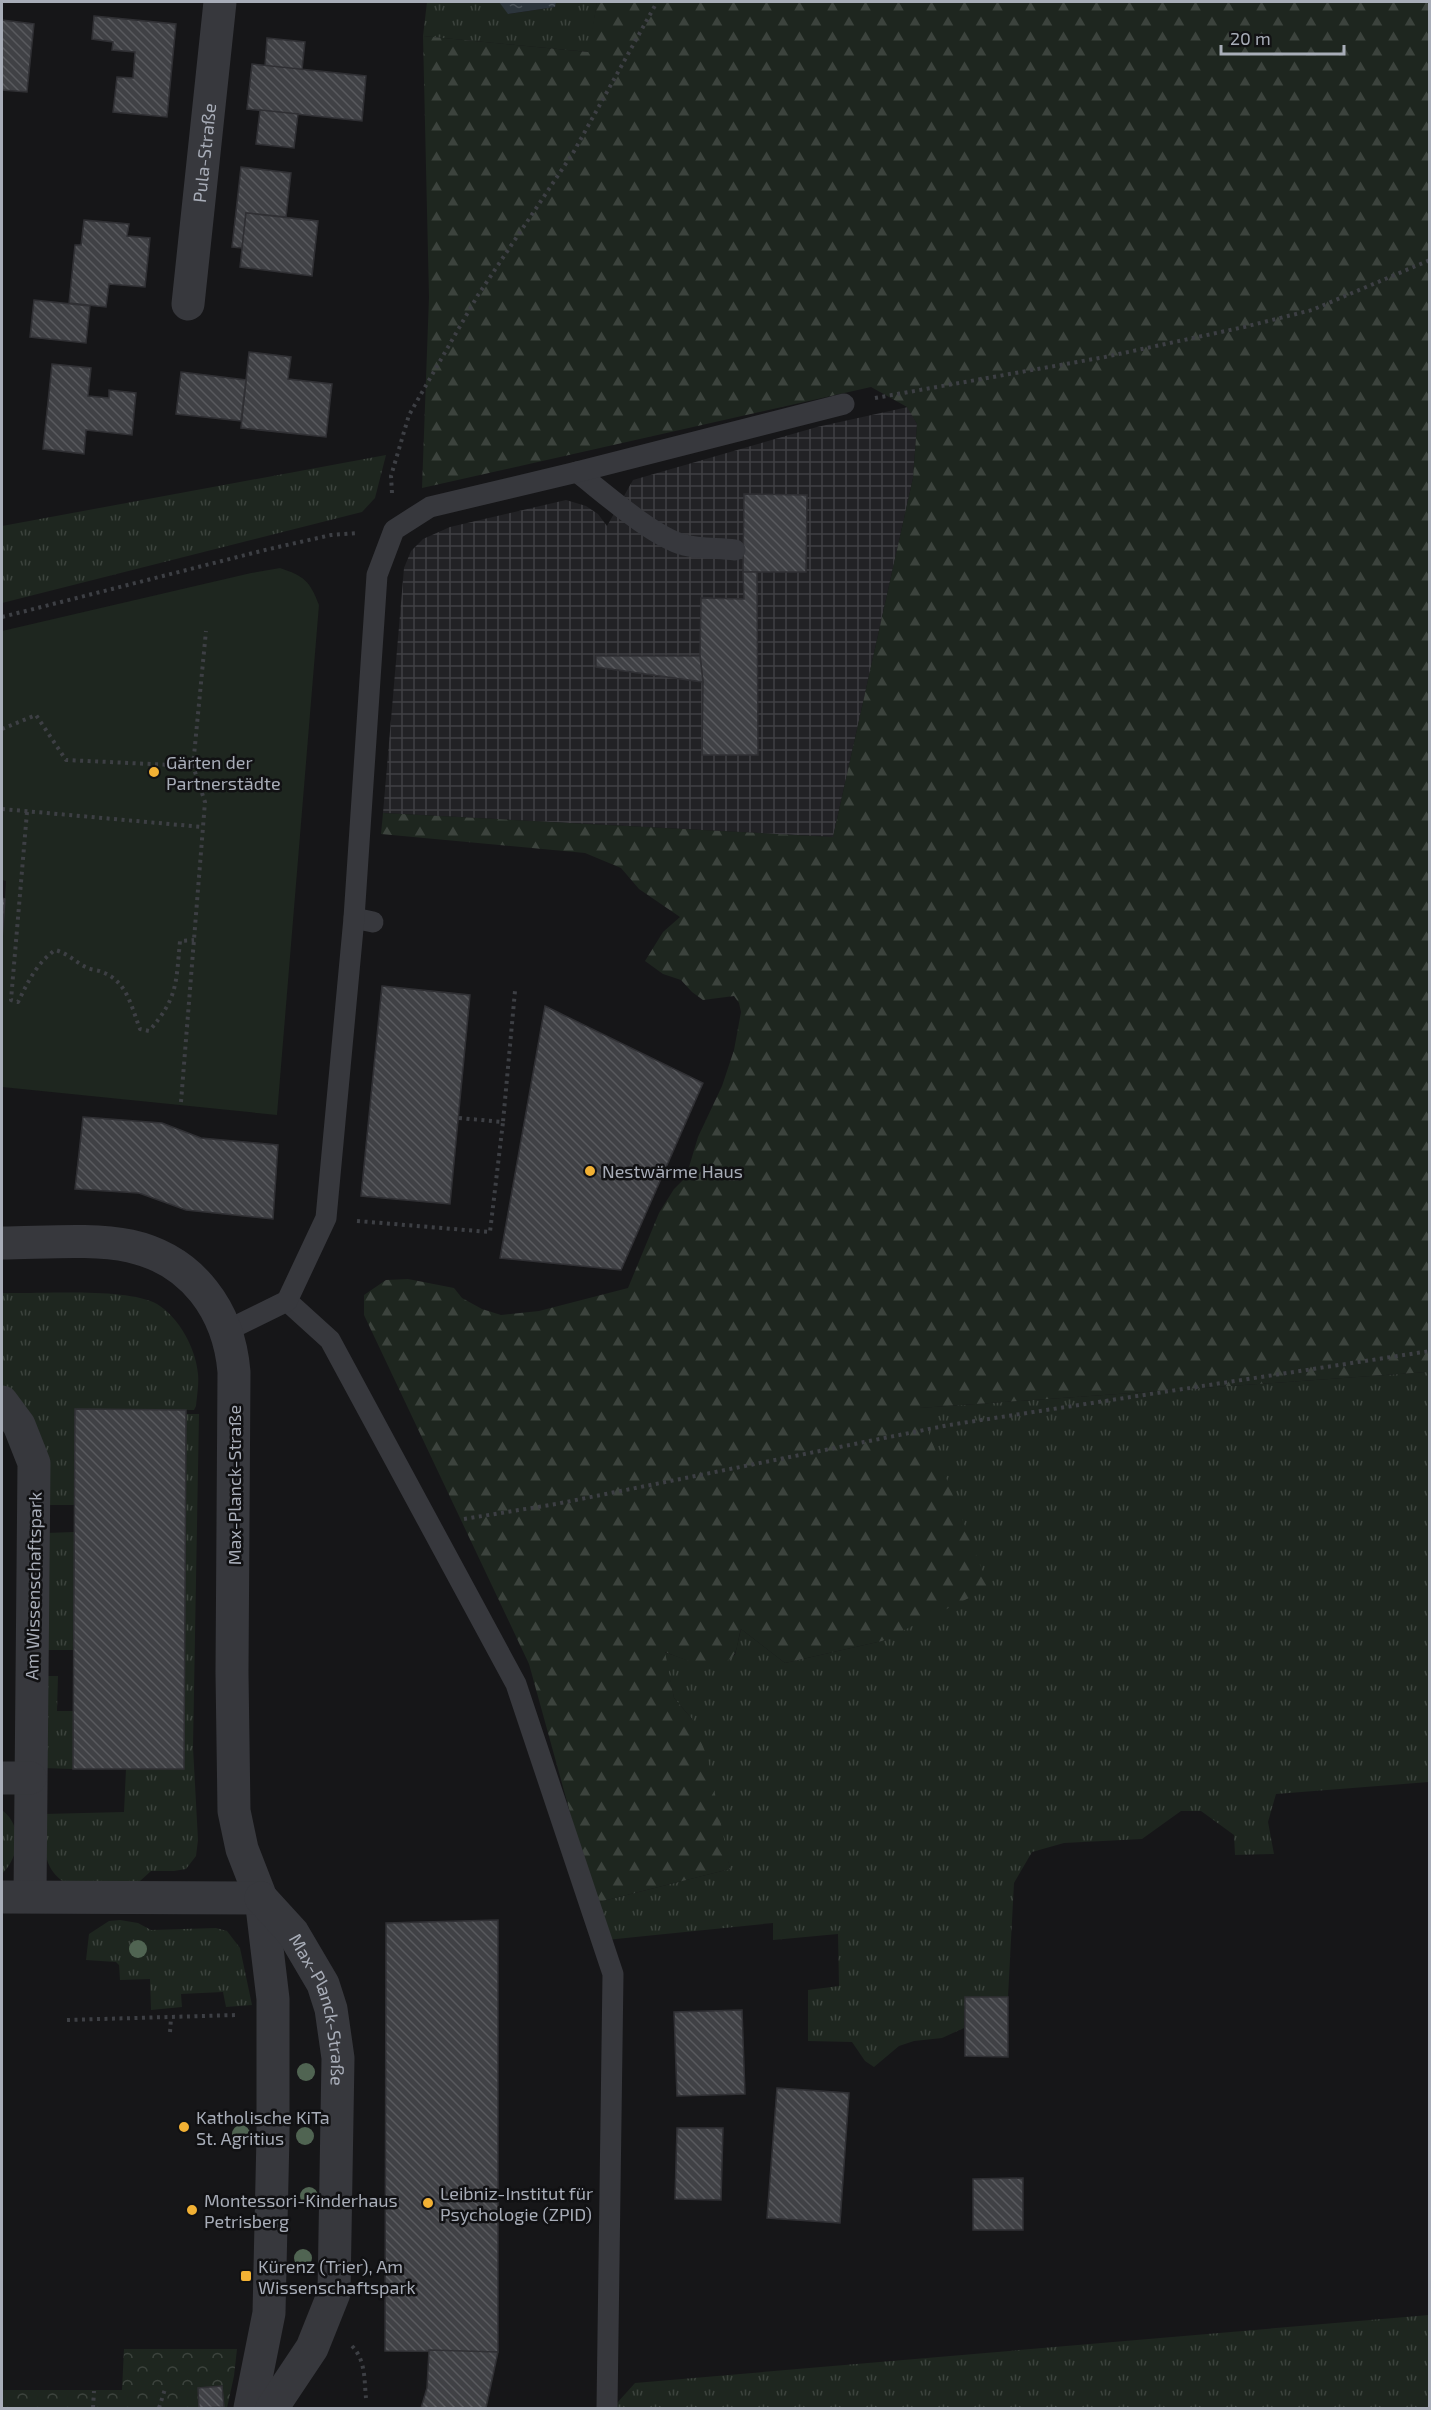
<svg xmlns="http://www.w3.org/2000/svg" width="1431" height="2410" font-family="'Exo 2',sans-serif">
<defs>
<pattern id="industrial-grid" width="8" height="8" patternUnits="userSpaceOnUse" patternTransform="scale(1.5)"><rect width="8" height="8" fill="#222225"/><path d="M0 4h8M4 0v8" fill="none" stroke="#3f3f43"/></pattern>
<pattern id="grass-tufts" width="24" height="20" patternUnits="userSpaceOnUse" patternTransform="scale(1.5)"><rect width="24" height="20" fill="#1e261f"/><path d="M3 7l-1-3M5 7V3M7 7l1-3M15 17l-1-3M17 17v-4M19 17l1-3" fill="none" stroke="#3c433d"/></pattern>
<pattern id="forest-firs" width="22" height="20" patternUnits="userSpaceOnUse" patternTransform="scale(1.5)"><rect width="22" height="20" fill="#1e261f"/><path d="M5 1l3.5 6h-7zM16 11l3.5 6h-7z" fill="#3c433d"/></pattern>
<pattern id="park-crowns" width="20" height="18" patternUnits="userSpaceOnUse" patternTransform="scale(1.5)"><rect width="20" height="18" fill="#1e261f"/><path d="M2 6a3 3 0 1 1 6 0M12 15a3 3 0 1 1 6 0" fill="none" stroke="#3c433d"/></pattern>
<pattern id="water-ripples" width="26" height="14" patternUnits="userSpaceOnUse" patternTransform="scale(1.5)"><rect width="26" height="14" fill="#2c353c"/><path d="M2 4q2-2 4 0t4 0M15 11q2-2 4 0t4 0" fill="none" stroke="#485056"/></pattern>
<pattern id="building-back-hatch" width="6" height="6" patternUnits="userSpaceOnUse" patternTransform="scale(1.5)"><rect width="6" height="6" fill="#404145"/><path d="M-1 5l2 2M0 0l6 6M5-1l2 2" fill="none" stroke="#595a5e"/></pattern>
</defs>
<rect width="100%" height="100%" fill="#161618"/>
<polygon fill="url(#industrial-grid)" points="908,407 917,424 913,478 833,837 383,813 404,568 411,551 423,539 450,527 566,500 586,506 598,514 607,526 633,480 817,427"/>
<g fill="url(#grass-tufts)">
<polygon points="427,2 499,2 509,14 555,7 556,2 597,2 589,52 423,36"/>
<polygon points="386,455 375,498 362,512 2,603 2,526"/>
<path d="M2,1293C38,1294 128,1287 157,1304C179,1317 196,1349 198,1374C199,1384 197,1396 196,1406L194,1410L75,1409V1505H45L8,1391L2,1385Z"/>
<polygon points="1427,1372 1430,1377 1429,1782 1276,1794 1268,1822 1274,1854 1235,1855 1234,1835 1201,1811 1181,1811 1142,1839 1064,1843 1032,1852 1014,1883 1008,1997 965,1997 964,2028 942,2038 914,2041 899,2046 874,2067 865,2061 852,2042 808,2041 808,1990 839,1986 838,1934 773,1940 773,1923 606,1940 595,1903 730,1869 692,1719 674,1698 664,1652 687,1660 707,1664 735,1655 741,1629 785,1663 882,1641 919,1408"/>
<path d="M186,1414H199L193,1747L198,1840L196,1856L186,1869L174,1871H151L139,1882H64C40,1866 44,1839 44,1814L124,1812L126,1769L184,1768Z"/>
<polygon points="74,1532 74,1650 44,1650 46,1533"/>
<polygon points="44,1676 58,1676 57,1711 74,1711 73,1769 42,1768"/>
<path d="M2,1810C23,1826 20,1856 2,1874Z"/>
<polygon points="120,1920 138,1923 151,1930 216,1928 227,1931 240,1948 252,2005 226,2007 223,1992 181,1994 182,2007 151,2010 150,1979 120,1980 119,1965 116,1962 86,1960 89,1934 109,1921"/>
<polygon points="1429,2315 1429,2408 617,2408 617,2403 635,2383"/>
</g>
<path fill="url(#forest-firs)" d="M597,2H1429V1377L1427,1372L919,1408L989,1588L882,1641L785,1663L741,1629C738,1637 738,1650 733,1656C717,1675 683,1659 665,1652L674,1698L692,1719L708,1759L730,1869L595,1903L529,1664L364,1315V1295L386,1280L408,1279L454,1288L462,1298L482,1309L501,1315L539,1311L628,1288L659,1213L674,1189L686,1177L698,1137L722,1086L734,1050L741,1012L739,1003L734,996L703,1000L692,992L681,980L663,974L645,961L663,932L680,917L639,889L621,868L585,853L381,834L383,813L833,837L913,478L917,424L907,407L871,387L422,488L429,297L423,36L588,52Z"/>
<polygon fill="url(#park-crowns)" points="124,2349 237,2349 234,2376 227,2408 2,2408 2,2390 122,2390"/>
<path fill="#1e261f" d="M280,568C304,576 310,581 319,605L277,1115L2,1087V940L6,881L2,880V631L251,573Z"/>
<polygon fill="url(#water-ripples)" points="499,2 556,2 555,7 508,14"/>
<g fill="url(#building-back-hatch)" stroke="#303034" stroke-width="1.5">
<polygon points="94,16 176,24 167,117 113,112 117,77 133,78 135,52 112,50 113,42 92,39"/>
<polygon points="2,20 34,24 27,92 2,90"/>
<polygon points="267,38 305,42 302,70 265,66"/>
<polygon points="252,64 366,76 362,121 247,109"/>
<polygon points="260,110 298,114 294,148 256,144"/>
<polygon points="241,167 291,173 286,217 246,213 242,248 232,247"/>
<polygon points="246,213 318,221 312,276 240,267"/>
<polygon points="84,220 129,224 127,236 150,238 145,287 109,284 106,307 69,303 75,245 81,245"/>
<polygon points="34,300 90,306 86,343 30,337"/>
<polygon points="249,352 291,357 288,379 332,384 326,437 241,428"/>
<polygon points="52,364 91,368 88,396 109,398 109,390 136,393 132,435 86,430 84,454 43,449"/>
<polygon points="181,372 246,380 241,421 176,414"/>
<polygon points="744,494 807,495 806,572 743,572"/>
<polygon points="743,572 757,572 758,755 702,755 703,682 700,656 701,598 744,599"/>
<polygon points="596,656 700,656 703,682 596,667"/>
<polygon points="2,898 5,899 2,940"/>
<polygon points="382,986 470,995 450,1204 361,1196"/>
<polygon points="545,1006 703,1083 621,1270 500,1258"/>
<polygon points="83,1117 162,1123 201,1138 278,1145 273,1219 186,1210 139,1193 75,1189"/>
<polygon points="75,1409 186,1410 184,1769 73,1769"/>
<polygon points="498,1920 498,2352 385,2351 386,1923"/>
<polygon points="965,1997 1008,1997 1008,2057 965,2056"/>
<polygon points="742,2010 745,2094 677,2096 674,2012"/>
<polygon points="777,2088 849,2093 840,2223 767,2218"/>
<polygon points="677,2128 723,2128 721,2200 675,2199"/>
<polygon points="1023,2178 1023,2230 973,2230 973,2179"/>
<polygon points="429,2350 498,2352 486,2408 421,2408 427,2388"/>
<polygon points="222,2386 224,2407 199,2408 198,2388"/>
</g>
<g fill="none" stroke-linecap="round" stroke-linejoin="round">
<g stroke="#3d3f44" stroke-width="4" stroke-dasharray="3 4.5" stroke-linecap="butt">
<polyline points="875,398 1105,357 1244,327 1312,310 1430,260"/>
<polyline points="392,493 391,476 409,415 478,295 573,153 657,2"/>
<polyline points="2,617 265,550 331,535 358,533"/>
<polyline points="2,729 36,715 66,760 193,766 206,631"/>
<polyline points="2,809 203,827"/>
<path d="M27,812L11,1000L18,1002C28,982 36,964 55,950C68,953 76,963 88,968C92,970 98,970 102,972C127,981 131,1006 140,1029L149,1031C178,998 176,983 180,941L194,940"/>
<polyline points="181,1102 205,802 193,766"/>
<polyline points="459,1118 503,1122 515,991"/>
<polyline points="357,1221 490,1232 503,1122"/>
<polyline points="464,1519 556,1504 949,1425 1430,1351"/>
<polyline points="67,2020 237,2015"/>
<polyline points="170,2032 171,2018"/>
<path d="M352,2346C366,2361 364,2379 366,2398"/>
<polyline points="93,2408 94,2391"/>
<polyline points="159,2408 165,2389"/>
</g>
<g stroke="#37383d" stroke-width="21">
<path d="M577,472C604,493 652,536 684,545C700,549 718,548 735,550"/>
<polyline points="354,918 373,922"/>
<polyline points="287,1301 330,1340 516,1684 613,1974 607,2408"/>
<polyline points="226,1331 287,1301 326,1218 354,918 377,575 394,530 430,507 577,472 844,404"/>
</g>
<g stroke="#37383d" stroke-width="33">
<path id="s1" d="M188,304L220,2"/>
<path d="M2,1243C40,1243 93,1238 130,1246C193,1260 229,1311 234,1372L232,1673L234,1811L242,1849L261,1898L273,1999V2135L269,2313L250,2408"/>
<polyline points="2,1402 19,1425 34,1463 30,1896"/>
<polyline points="2,1778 30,1778"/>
<polyline points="2,1897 261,1898"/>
<path id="s2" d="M261,1898L293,1933L323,1984L331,2009L338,2058L334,2293L312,2348L272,2408"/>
</g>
</g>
<g fill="#506452">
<circle cx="138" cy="1949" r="9"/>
<circle cx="306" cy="2072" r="9"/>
<circle cx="241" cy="2134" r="9"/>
<circle cx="305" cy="2136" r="9"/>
<circle cx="309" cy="2196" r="9"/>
<circle cx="303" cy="2258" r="9"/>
</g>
<g fill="#f2b134" stroke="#111113" stroke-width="2">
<circle cx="154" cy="772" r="6"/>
<circle cx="590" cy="1171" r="6"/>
<circle cx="184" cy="2127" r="6"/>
<circle cx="428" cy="2203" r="6"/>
<circle cx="192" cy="2210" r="6"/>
<rect x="240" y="2270" width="12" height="12" rx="3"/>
</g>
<g text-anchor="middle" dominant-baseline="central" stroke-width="5" stroke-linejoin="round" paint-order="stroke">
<g font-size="18" fill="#a8adb8" stroke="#111113">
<text stroke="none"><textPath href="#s1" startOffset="152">Pula-Straße</textPath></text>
<text transform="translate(234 1485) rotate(-90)">Max-Planck-Straße</text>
<text transform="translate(33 1586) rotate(-89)">Am Wissenschaftspark</text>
<text stroke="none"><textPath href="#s2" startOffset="130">Max-Planck-Straße</textPath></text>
</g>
<g font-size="18" fill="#a8adb8" stroke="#111113" text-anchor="start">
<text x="166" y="762">Gärten der<tspan x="166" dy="21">Partnerstädte</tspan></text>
<text x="602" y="1171">Nestwärme Haus</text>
<text x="196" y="2117">Katholische KiTa<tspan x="196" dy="21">St. Agritius</tspan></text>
<text x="440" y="2193">Leibniz-Institut für<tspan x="440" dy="21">Psychologie (ZPID)</tspan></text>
<text x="204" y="2200">Montessori-Kinderhaus<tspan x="204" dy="21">Petrisberg</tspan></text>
<text x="258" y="2266">Kürenz (Trier), Am<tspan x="258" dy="21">Wissenschaftspark</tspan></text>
</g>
</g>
<rect width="1431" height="2410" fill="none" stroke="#a8adb8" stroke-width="6"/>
<path d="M1221 45v9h123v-9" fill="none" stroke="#a8adb8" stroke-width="3"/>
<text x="1230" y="45" font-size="18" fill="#a8adb8" stroke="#111113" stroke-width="4.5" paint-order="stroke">20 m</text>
</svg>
